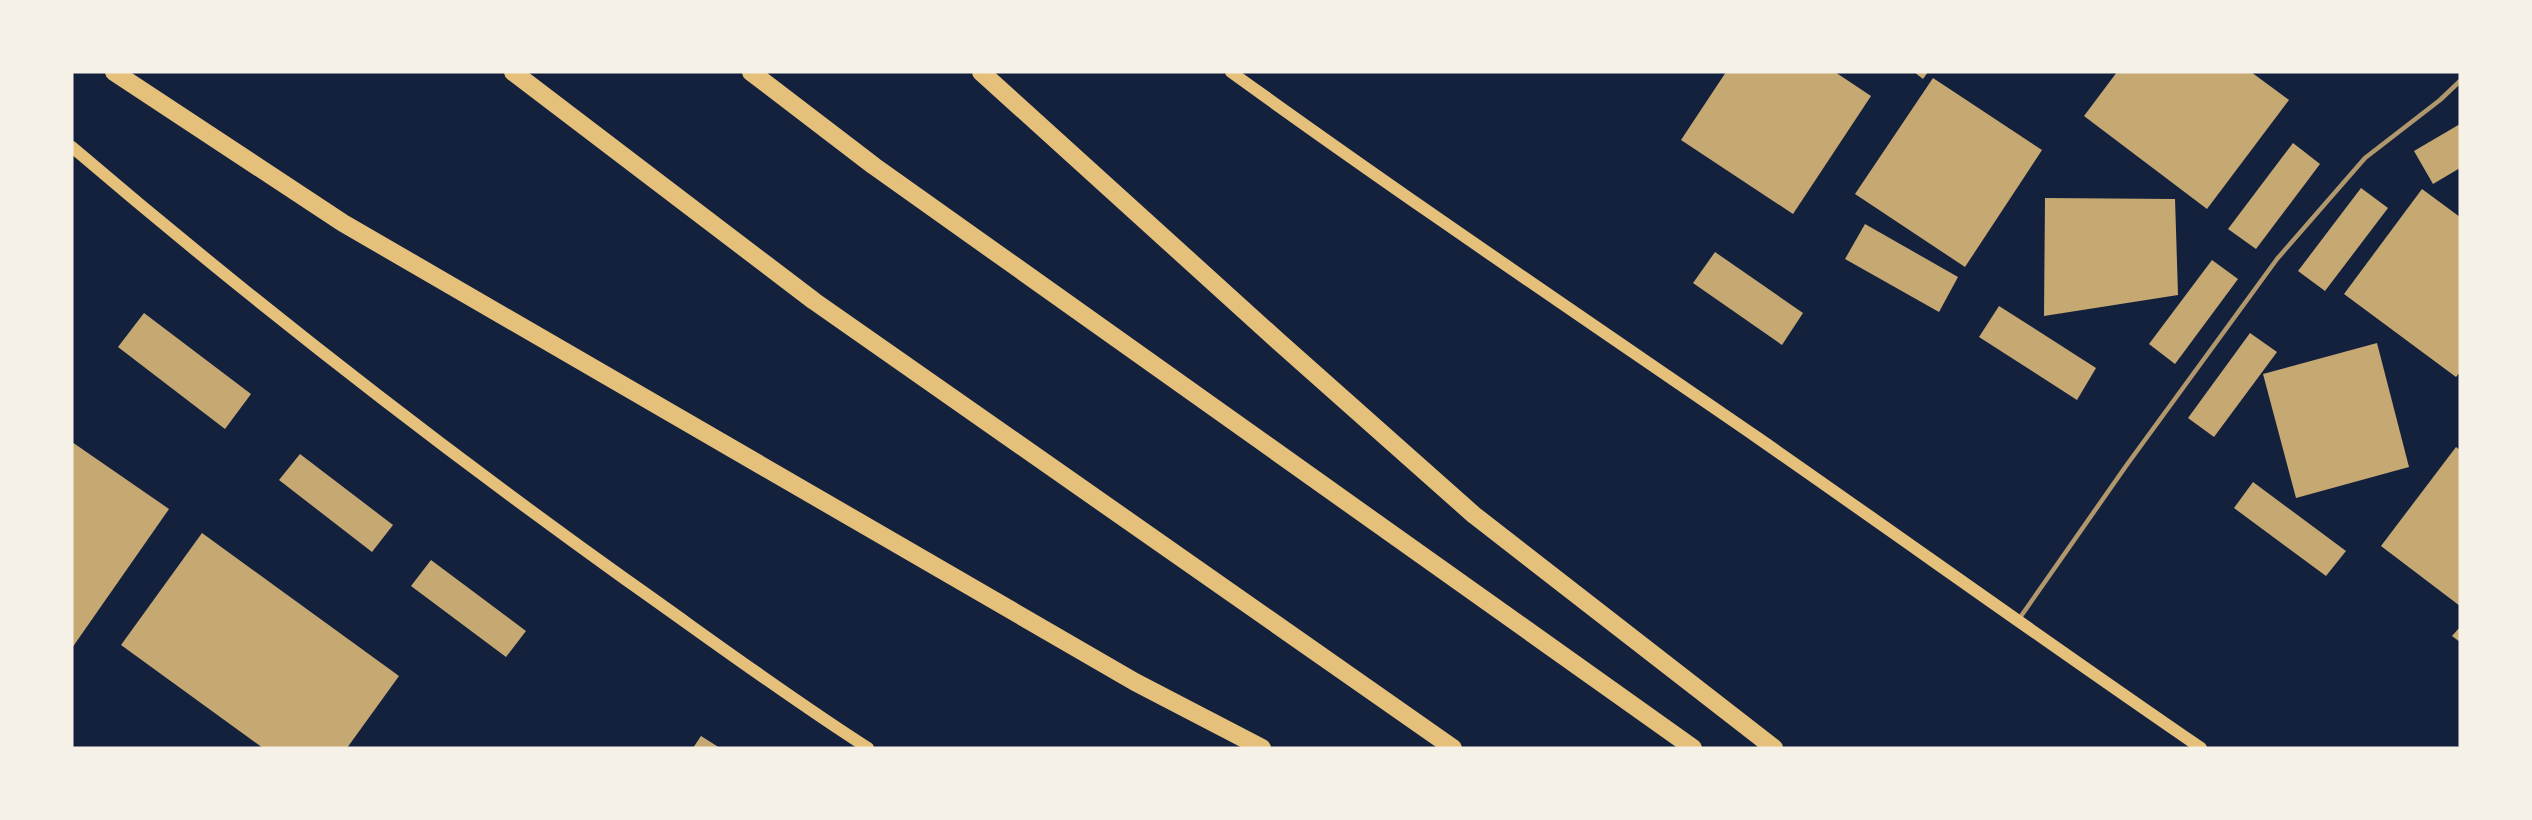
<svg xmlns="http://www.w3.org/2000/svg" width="2532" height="820" font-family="Poppins,sans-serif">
<rect width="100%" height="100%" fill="#14213d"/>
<g fill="#c6a872">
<polygon points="1726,72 1835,72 1871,96 1793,214 1681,140"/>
<polygon points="1914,72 1928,72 1923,79"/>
<polygon points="2117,72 2251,72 2289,100 2207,209 2084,116"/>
<polygon points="1933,78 2042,150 1965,267 1855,194"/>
<polygon points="2460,124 2460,168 2433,184 2414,151"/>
<polygon points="2293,143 2320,164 2256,249 2228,229"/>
<polygon points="2361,188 2388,208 2325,291 2298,271"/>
<polygon points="2422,189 2460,217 2460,372 2456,377 2344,294"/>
<polygon points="2045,198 2175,199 2178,295 2044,316"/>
<polygon points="1865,224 1958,277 1939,312 1845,259"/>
<polygon points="1715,252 1803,313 1782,345 1693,283"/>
<polygon points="2212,260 2238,279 2175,364 2149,344"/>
<polygon points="1999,306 2096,368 2077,400 1979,337"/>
<polygon points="144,313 251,394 225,429 118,347"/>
<polygon points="2250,333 2277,352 2214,437 2188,418"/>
<polygon points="2377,343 2409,467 2296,498 2263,374"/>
<polygon points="72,442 169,509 72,648"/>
<polygon points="2456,447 2460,450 2460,606 2381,546"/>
<polygon points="300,454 393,525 372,552 279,480"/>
<polygon points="2253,482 2346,551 2326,576 2234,508"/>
<polygon points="202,533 399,676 347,748 263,748 121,645"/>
<polygon points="431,560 526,631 506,657 411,586"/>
<polygon points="2460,627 2460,642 2452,636"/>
<polygon points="701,736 720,748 693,748"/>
</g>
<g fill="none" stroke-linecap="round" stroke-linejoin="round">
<polyline stroke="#b1986c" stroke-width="4.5" points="2019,619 2126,466 2277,259 2365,158 2440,100 2460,81"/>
<g stroke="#e5c07b" stroke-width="12">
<path d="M1231,72C1404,197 1582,317 1758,438C1906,541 2052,646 2201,748"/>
<path d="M72,147C250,299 435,443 625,579C706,636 785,695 868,748"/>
</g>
<g stroke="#e5c07b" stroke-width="18">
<polyline points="114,72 343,223 1135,682 1262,748"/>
<polyline points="513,72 814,301 1453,748"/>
<polyline points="751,72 874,166 1693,748"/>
<polyline points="981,72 1278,341 1474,515 1774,748"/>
</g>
</g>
<rect width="2532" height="820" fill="none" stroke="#f6f1e7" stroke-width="147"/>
</svg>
